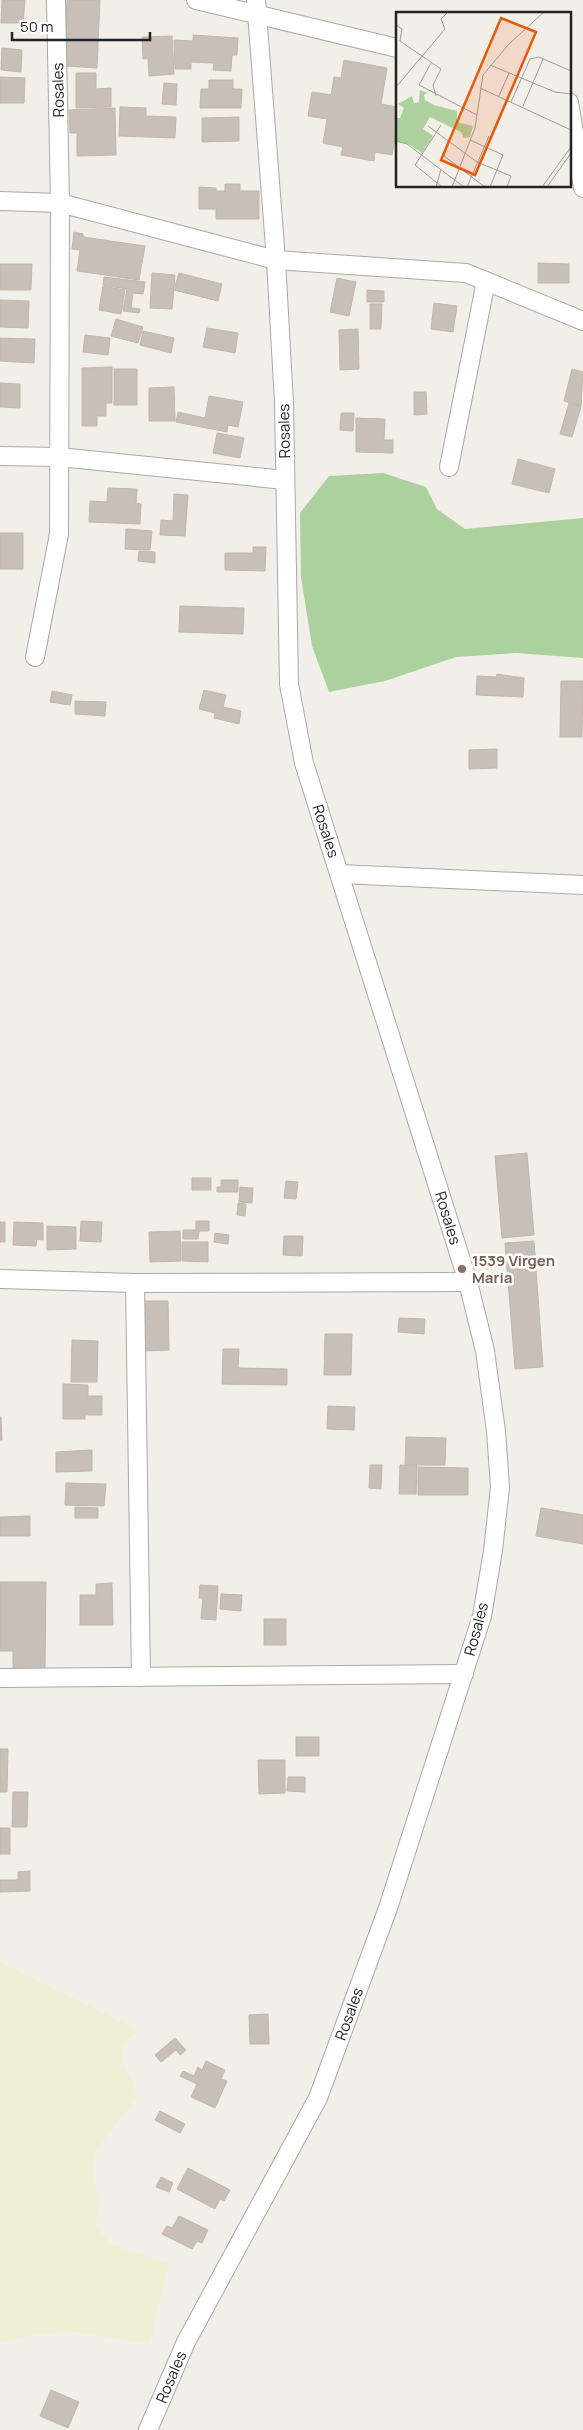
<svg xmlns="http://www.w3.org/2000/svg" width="583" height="2430" font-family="Manrope,sans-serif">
<rect width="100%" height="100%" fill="#f2efe9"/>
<polygon fill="#eef0d5" points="0,1962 138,2030 125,2043 120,2059 131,2078 137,2097 96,2150 92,2178 101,2199 95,2227 112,2245 169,2263 150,2344 76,2332 37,2334 0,2342"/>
<polygon fill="#add19e" points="383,473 426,487 437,509 465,529 583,518 583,658 516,653 456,657 385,681 329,692 312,646 301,577 300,513 329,476"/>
<g fill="#c7bfb8" stroke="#c4b6ab">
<polygon points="2,0 25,0 23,23 1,23"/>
<polygon points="67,0 100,0 97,68 64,66"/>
<polygon points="193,35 238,38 237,55 232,55 231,71 213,70 214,63 191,62 191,69 175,69 174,40 193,41"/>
<polygon points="172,36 174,74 149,76 148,58 143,59 142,37"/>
<polygon points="2,48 22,50 21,72 1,70"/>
<polygon points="344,60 387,68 381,104 397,107 397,127 392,155 375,152 374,161 341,155 343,147 323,143 327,119 308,116 312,92 331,95 334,77 341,78"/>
<polygon points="76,73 96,73 96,89 111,88 111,107 76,108"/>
<polygon points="0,77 25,78 24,103 0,103"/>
<polygon points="209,80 233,80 233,89 242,89 241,108 200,108 201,89 209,89"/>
<polygon points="164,83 177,84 176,105 162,104"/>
<polygon points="120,107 146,108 146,116 176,117 175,138 119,136"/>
<polygon points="115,108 116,155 77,156 77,133 70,133 69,110"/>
<polygon points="239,117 239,141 202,142 202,118"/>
<polygon points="225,184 240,184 240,191 259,191 259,219 216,219 216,209 199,209 199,187 216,188 216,191 225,191"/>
<polygon points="74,232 83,234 83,237 145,246 139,280 77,271 80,250 72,249"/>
<polygon points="538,263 569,264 569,283 538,283"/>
<polygon points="0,264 32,264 31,290 0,290"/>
<polygon points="152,273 175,275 172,309 150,308"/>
<polygon points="179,273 222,284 218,301 174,290"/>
<polygon points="104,277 145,282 143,294 133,293 131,308 140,309 139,313 123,311 127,289 103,285"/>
<polygon points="337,278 356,282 349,316 330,312"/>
<polygon points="103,286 125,290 121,314 99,310"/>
<polygon points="367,290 384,291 384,302 367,302"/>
<polygon points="0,300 29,301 28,328 0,327"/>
<polygon points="434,303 457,306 453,332 431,329"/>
<polygon points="370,304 382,304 381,329 370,329"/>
<polygon points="116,319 143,327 138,343 111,336"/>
<polygon points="207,328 238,333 235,353 203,347"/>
<polygon points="358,329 359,369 340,370 339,330"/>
<polygon points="143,331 174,338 171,353 140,345"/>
<polygon points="85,335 110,338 108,355 83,352"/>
<polygon points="0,338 35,339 34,363 0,361"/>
<polygon points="112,367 112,403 106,403 106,416 97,416 97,426 82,426 82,368"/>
<rect x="114" y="369" width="23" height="36"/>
<polygon points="572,369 583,372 581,406 564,401"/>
<polygon points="0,383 20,384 20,408 0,407"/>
<polygon points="174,387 175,421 149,421 149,388"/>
<polygon points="414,392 426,392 427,414 414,415"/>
<polygon points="209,396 243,402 238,427 228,425 227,432 176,422 178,412 205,418"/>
<polygon points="569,403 581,407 572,437 560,434"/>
<polygon points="341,413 354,413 353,431 340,430"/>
<polygon points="356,418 385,419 384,440 393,440 393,453 356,452"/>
<polygon points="217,433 244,438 240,458 213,453"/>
<polygon points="518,459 555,469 549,493 512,484"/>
<polygon points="108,488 137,489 136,503 141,504 140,524 89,522 90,501 107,502"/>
<polygon points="174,494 188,495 185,536 160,535 161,520 173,521"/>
<polygon points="126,529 152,531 150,550 125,549"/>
<rect x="0" y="533" width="23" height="36"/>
<polygon points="253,547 266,547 265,571 225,570 225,553 253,553"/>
<polygon points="139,551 155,552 155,563 138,561"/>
<polygon points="180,606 244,608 243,634 179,632"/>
<polygon points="497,674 524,678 523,697 476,695 477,676 496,677"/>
<polygon points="561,681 583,681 582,737 560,737"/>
<polygon points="204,690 226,695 223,707 241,711 239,724 214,718 215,713 199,709"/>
<polygon points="52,691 72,695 70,705 50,702"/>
<polygon points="75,701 106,702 105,716 75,714"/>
<polygon points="497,749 497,768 469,769 469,750"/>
<polygon points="527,1153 534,1235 502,1238 495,1156"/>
<rect x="192" y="1178" width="19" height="12"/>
<polygon points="221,1180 238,1180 238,1192 217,1192 217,1187 221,1187"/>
<polygon points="286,1181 298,1182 296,1199 284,1198"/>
<polygon points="240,1187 253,1188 252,1203 239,1202"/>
<polygon points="238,1203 246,1204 245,1216 237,1215"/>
<polygon points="81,1221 102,1222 101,1242 80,1241"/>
<polygon points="196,1221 209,1221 209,1231 199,1231 198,1239 183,1239 183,1230 196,1230"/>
<rect x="0" y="1222" width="5" height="20"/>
<polygon points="14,1222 43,1223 43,1240 37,1239 36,1246 13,1245"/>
<polygon points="47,1226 76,1227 76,1249 47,1250"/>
<polygon points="180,1231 181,1261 150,1262 149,1232"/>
<polygon points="215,1233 229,1235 228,1244 214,1242"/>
<polygon points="284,1236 303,1236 302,1256 283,1255"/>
<polygon points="534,1241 543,1367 515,1369 505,1243"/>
<polygon points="182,1242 208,1242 208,1262 182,1261"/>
<polygon points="142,1301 168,1301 169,1350 143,1351"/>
<polygon points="399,1318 425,1319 424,1334 398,1332"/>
<polygon points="325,1334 352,1334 351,1375 324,1375"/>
<polygon points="72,1340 98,1341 97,1382 71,1382"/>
<polygon points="223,1349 239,1349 238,1368 287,1369 287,1385 222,1384"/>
<polygon points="63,1384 88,1385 88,1396 102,1396 102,1415 85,1415 85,1419 63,1419"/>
<polygon points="328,1406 355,1407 354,1430 327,1429"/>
<polygon points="0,1417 1,1417 2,1440 0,1440"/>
<polygon points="406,1437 446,1438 445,1465 405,1465"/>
<polygon points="92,1450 92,1471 56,1472 56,1452"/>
<polygon points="370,1465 382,1465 381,1489 369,1488"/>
<polygon points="400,1465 417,1466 416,1494 399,1494"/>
<polygon points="418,1467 468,1468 468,1495 418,1495"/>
<polygon points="66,1483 106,1484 104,1506 65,1505"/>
<polygon points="75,1507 98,1508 98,1518 75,1518"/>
<polygon points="541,1508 583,1515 583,1544 536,1536"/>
<polygon points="30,1516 30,1536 0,1536 0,1517"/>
<polygon points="0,1582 46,1582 45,1668 13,1668 13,1651 0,1651"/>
<polygon points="112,1583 113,1625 80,1625 80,1595 96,1595 96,1584"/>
<polygon points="200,1585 218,1586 216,1620 201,1619 203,1598 199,1598"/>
<polygon points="221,1594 242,1595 241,1611 220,1609"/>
<rect x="264" y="1619" width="22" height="26"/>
<rect x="296" y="1737" width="23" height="19"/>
<polygon points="0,1749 8,1749 7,1792 0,1792"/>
<polygon points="258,1760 285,1760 285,1793 259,1794"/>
<polygon points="288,1777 305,1777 305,1792 287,1791"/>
<polygon points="13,1792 28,1792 27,1827 12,1827"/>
<rect x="0" y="1828" width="10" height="26"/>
<polygon points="30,1871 30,1891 0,1892 0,1880 18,1880 18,1872"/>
<polygon points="268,2014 269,2044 250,2044 249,2015"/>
<polygon points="175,2038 186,2050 180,2055 176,2050 161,2062 155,2055"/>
<polygon points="206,2061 225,2070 221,2079 227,2081 215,2108 191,2097 197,2084 180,2076 183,2071 194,2076 198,2067 202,2070"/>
<polygon points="160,2111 185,2124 180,2133 155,2120"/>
<polygon points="188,2168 230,2190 224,2201 220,2199 215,2209 177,2189"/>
<polygon points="161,2177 173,2183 169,2192 156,2187"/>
<polygon points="179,2216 208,2230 202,2243 197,2241 192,2249 162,2234 167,2226 172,2228"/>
<polygon points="51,2390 79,2402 68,2428 40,2416"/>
</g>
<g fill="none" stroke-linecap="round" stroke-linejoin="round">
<defs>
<g id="minor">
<polyline points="196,0 397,48"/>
<polyline points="569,102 583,188"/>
<polyline points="0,201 60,203 276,260 466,273 583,321"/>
<polyline points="0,456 59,457 285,480"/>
<polyline points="449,467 486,281"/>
<polyline points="35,657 59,534 60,203 56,0"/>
<polyline points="340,874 583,885"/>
<polyline points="0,1279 135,1283 468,1282"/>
<polyline points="135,1283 141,1677"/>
<polyline points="0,1678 464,1674"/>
<polyline points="148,2430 186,2342 318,2098 388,1908 482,1616 493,1551 500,1487 496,1431 485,1351 468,1282 304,763 289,684 284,403 276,260 256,0"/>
</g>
</defs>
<use href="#minor" stroke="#a9a9a9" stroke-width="20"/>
<use href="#minor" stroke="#fff" stroke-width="18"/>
</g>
<circle fill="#8d6e63" stroke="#fff" stroke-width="2" cx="462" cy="1269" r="5"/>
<g text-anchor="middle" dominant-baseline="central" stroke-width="5" stroke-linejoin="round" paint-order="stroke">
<g font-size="15" fill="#222" stroke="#fff">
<text transform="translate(58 90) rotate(-91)">Rosales</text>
<text transform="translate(284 431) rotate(-91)">Rosales</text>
<text transform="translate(326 831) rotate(72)">Rosales</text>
<text transform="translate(448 1218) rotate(73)">Rosales</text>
<text transform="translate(476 1629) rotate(-75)">Rosales</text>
<text transform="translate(349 2014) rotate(-70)">Rosales</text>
<text transform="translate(171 2377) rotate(-67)">Rosales</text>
</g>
<g font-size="15" font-weight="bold" fill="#785e54" stroke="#fff" text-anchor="start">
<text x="472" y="1260">1539 Virgen<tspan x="472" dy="17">Maria</tspan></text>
</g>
</g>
<g transform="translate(396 12)">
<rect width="175" height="175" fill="#f2efe9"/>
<path d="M24,78L32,81L28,83L29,88L38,93L61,99V110L77,114L74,125L68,126L65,120L34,105L27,117L37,124L26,141L14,133L1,129L0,106H4L8,96L2,92L16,84L18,91L23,90Z" fill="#add19e"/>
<path fill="none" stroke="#9f9d99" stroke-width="1" d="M0,13L6,17L4,29L45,57L37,73L40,84M35,51L23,73L81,103M94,53L159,80L175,82M0,75L49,17L45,7L52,0M84,76L175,118M103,84L113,61M115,90L134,47L143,45L175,59M127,94L147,47M45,113L19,153L46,175M32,114L81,150L115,164L111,175M74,128L107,143L94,175M0,129L11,132L68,175M52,129L48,144L89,175M40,175L45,157M56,175L79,116L87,63L113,32L148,0M71,175L93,124M146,175L175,135M151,175L175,141"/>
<path fill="#e8590c" fill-opacity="0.15" stroke="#e8590c" stroke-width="2.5" d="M105,6L140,20L79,163L45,148Z"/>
<rect width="175" height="175" fill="none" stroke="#222" stroke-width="2.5"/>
</g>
<path d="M12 32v8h138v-8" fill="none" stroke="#222222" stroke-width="2.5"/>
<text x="20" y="32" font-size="15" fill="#222222" stroke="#ffffff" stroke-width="4" paint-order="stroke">50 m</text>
</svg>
